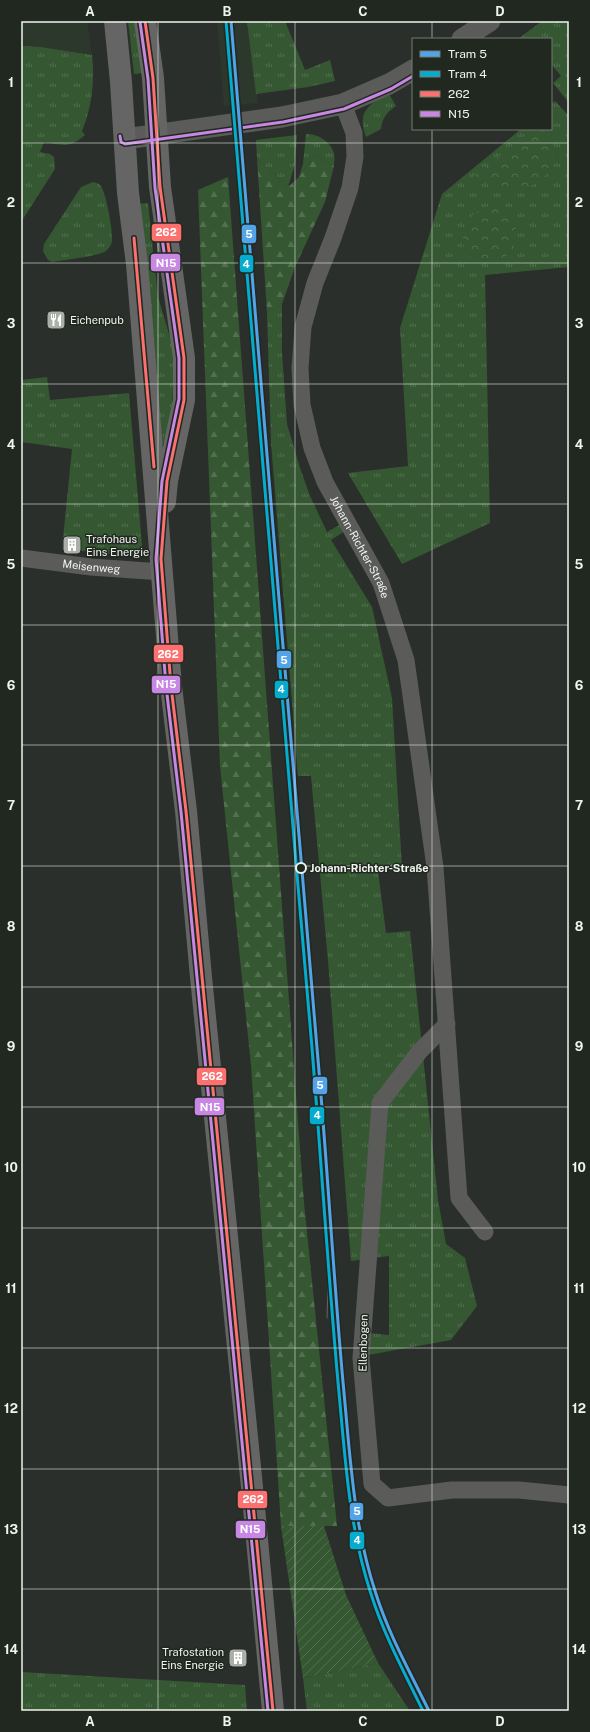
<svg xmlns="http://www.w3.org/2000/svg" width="590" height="1732" font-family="'Public Sans',sans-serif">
<defs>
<pattern id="grass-tufts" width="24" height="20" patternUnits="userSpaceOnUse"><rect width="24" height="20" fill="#355832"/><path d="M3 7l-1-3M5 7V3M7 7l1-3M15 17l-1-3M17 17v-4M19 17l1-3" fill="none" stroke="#537150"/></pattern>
<pattern id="forest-firs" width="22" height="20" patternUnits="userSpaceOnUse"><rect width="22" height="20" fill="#355832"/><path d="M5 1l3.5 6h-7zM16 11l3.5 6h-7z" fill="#537150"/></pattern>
<pattern id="park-crowns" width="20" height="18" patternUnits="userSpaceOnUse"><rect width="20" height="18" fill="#355832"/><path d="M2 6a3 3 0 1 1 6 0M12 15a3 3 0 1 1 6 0" fill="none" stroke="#537150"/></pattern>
<pattern id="garden-furrows" width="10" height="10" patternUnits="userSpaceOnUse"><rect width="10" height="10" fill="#355832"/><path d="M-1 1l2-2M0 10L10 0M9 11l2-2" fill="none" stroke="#537150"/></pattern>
</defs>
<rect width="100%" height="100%" fill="#2b2f2b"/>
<g fill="#2d382c">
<polygon points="21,21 87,21 92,55 41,47 21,46"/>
<polygon points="217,21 248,21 258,103 224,106"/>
</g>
<g fill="url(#grass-tufts)">
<polygon points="128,21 137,21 143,73 134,74"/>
<polygon points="247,21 285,21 305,70 330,60 335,81 308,87 256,94"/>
<polygon points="542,21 569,21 569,103 553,83 561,76 551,64 551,39 518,39"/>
<path d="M21,46L41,47L92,55C95,79 92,108 82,131L85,135C69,149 64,145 44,142L40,152L50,154L54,157L55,169L21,222Z"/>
<path d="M389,94L396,106C387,112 382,118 381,129L366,137C357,112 368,104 389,94Z"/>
<polygon points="555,101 569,116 569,267 485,275 490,523 402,564 348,473 408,466 400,328 442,194 521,129 551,129 551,104"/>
<path d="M306,134C318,134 330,141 334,153C335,157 334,162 334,166L315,155L299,177L303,164Z"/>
<polygon points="297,135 295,164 288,187 257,158 256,140"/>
<path d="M93,182C96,183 99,183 101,186C106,194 113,230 112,240C112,244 109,248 106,251C100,256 63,260 52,262L48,260L43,251L44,244L81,187Z"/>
<polygon points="148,203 158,297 171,341 174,361 172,409 165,442 162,444 154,340 138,204"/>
<polygon points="282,304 282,353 287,424 300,468 310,496 327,532 341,524 345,531 331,540 372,607 392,698 402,868 378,871 386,933 410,931 438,1200 446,1244 465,1258 477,1306 451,1340 368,1355 369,1333 389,1335 389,1256 351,1261 328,961 311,776 298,776 271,442 267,312"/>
<polygon points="47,377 50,400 129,393 143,557 62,549 72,449 21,442 21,380"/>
<polygon points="378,1663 410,1711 307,1711 303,1678"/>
<polygon points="21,1672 245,1685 247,1711 21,1711"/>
</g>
<g fill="url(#forest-firs)">
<polygon points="315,155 334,166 325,202 295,267 282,304 267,312 257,158 288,187 299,177"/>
<polygon points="228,177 304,1203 337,1526 281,1526 251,1065 220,766 198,190"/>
</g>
<g fill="url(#park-crowns)">
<polygon points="533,129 546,129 554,151 550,167 543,179 527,188 513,192 472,178"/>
<polygon points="488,206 504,212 516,228 516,242 511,253 491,264 464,254 463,235 473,214"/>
</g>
<polygon fill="url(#garden-furrows)" points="281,1526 324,1526 346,1595 378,1663 303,1678"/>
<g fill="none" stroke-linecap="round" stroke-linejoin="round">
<g stroke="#5b5c5a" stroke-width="17">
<path id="s1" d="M343,104L354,133L355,157L350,188L333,238L315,283L303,327L300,368L302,405L312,448L325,482L381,583L406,660L435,867L459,1198L485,1232"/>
<path id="s2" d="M21,558L91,567L162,572"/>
<polyline points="447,1024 420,1051 380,1103 361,1358 372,1484 388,1498 452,1490 519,1490 569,1495"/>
</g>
<g stroke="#5b5c5a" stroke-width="21">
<polyline points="462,39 490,21"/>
<polyline points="125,139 282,117 343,104 389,84 413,70"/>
</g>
<g stroke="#646564" stroke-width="22">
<polyline points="115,21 121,82 128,193 137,264 171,686 186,811 201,977 253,1497 273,1711"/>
<polyline points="145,21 153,78 160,187 184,358 184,400 167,481 165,502"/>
</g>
<polyline stroke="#636563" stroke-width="1" points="327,1318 330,1228"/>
<defs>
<g id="bus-1">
<polyline points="145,21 153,78 160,187 184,358 184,400 167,481 161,559 171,686 186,811 273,1711"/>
<polyline points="134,238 154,467"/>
</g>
<g id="bus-2">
<polyline points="140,22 148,79 155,188 179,358 179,399 162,481 156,559 166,686 181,812 268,1711"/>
<polyline points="120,136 121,142 125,144 283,122 344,109 391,89 413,76"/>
</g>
</defs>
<use href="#bus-1" stroke="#212820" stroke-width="6"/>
<use href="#bus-2" stroke="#212820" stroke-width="6"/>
<use href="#bus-1" stroke="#fd7070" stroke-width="3"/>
<use href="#bus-2" stroke="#c787e3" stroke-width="3"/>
<defs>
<path id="tram-1" d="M231,21C260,363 287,706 317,1048C327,1159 333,1271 343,1382C350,1454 353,1525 376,1594C389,1635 410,1672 429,1711"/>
<path id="tram-2" d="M226,21C255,364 282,706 312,1048C321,1159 328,1271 338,1382C345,1454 348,1524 371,1594C384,1635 404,1672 423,1711"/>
</defs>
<use href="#tram-1" stroke="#212820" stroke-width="6"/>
<use href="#tram-2" stroke="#212820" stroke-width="6"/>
<use href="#tram-1" stroke="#53a3e8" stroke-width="3"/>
<use href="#tram-2" stroke="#06acd0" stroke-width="3"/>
</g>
<path fill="none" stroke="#f0f4ef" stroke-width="1" stroke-opacity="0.55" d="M158,21V1711M295,21V1711M432,21V39M432,129V1711M21,143H569M21,263H569M21,384H569M21,504H569M21,625H569M21,745H569M21,866H569M21,987H569M21,1107H569M21,1228H569M21,1348H569M21,1469H569M21,1589H569"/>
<defs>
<symbol id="restaurant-square" viewBox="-11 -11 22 22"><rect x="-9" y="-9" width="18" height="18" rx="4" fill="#abafaa" stroke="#212820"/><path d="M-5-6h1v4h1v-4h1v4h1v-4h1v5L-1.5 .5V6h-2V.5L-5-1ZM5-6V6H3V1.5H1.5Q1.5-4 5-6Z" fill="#fff"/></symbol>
<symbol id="building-square" viewBox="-11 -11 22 22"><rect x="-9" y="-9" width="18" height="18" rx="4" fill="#abafaa" stroke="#212820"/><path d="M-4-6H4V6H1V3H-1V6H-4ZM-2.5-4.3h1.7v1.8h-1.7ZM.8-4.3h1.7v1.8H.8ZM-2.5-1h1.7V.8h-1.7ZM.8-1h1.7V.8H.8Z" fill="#fff"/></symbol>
</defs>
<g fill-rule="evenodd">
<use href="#restaurant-square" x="45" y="309" width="22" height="22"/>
<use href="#building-square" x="61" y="534" width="22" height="22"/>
<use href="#building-square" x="227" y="1647" width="22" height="22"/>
</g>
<circle fill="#212820" stroke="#f0f4ef" stroke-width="2" cx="301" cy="868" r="5"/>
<g text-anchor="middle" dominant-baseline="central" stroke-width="3" stroke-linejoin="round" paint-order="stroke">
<g font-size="11" fill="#f0f4ef" stroke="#212820" text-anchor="start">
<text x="70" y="320">Eichenpub</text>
<text x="86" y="539">Trafohaus<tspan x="86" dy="13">Eins Energie</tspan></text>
<text x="224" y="1652" text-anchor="end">Trafostation<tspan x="224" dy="13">Eins Energie</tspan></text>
</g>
<g font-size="11" fill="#f0f4ef" stroke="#212820">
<text stroke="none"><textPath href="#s1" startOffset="466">Johann-Richter-Straße</textPath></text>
<text stroke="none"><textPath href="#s2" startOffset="71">Meisenweg</textPath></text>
<text transform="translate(363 1343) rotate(-89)">Ellenbogen</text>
</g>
<g font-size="11" font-weight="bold" fill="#f0f4ef" stroke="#212820" text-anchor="start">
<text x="310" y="868">Johann-Richter-Straße</text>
</g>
</g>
<g stroke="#212820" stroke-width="1.5">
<rect x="151" y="223" width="31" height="19" rx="4" fill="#fd7070"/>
<rect x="241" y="224" width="16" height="20" rx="4" fill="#53a3e8"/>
<rect x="150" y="253" width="31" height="19" rx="4" fill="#c787e3"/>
<rect x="239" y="254" width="15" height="19" rx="4" fill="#06acd0"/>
<rect x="153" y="644" width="31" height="19" rx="4" fill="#fd7070"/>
<rect x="276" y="650" width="16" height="19" rx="4" fill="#53a3e8"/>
<rect x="151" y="675" width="30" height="19" rx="4" fill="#c787e3"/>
<rect x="274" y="680" width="15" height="19" rx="4" fill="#06acd0"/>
<rect x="196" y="1067" width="31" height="19" rx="4" fill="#fd7070"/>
<rect x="312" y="1076" width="16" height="19" rx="4" fill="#53a3e8"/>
<rect x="194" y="1097" width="31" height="19" rx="4" fill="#c787e3"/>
<rect x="309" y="1106" width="16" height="19" rx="4" fill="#06acd0"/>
<rect x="237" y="1490" width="31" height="19" rx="4" fill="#fd7070"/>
<rect x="349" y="1502" width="15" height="19" rx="4" fill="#53a3e8"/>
<rect x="235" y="1520" width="31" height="19" rx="4" fill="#c787e3"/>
<rect x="349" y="1531" width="16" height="19" rx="4" fill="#06acd0"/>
</g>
<g font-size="11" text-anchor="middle" font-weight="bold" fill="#fff">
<text x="166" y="236">262</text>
<text x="249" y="238">5</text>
<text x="166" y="267">N15</text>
<text x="246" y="268">4</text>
<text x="168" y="658">262</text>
<text x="284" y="664">5</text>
<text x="166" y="688">N15</text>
<text x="281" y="693">4</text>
<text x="212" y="1080">262</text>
<text x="320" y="1089">5</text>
<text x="210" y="1111">N15</text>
<text x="317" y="1119">4</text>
<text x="253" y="1503">262</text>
<text x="357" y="1515">5</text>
<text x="250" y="1533">N15</text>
<text x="357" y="1544">4</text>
</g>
<rect width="590" height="1732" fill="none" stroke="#212820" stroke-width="44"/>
<rect x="412" y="38" width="140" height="92" fill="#212820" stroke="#747a73"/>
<rect x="420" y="51" width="20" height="6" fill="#53a3e8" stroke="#747a73"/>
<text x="448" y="58" font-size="12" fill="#f0f4ef">Tram 5</text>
<rect x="420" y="71" width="20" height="6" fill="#06acd0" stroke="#747a73"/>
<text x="448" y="78" font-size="12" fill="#f0f4ef">Tram 4</text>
<rect x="420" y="91" width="20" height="6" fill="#fd7070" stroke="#747a73"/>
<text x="448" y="98" font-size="12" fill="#f0f4ef">262</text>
<rect x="420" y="111" width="20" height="6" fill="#c787e3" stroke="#747a73"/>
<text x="448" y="118" font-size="12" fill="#f0f4ef">N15</text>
<rect x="22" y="22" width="546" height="1688" fill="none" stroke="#f0f4ef" stroke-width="1.5"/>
<g font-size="13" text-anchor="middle" font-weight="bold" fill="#f0f4ef">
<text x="90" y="16">A</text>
<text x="227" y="16">B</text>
<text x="363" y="16">C</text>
<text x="500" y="16">D</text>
<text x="11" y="87">1</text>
<text x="579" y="87">1</text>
<text x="11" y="207">2</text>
<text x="579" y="207">2</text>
<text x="11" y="328">3</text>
<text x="579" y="328">3</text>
<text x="11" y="449">4</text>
<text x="579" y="449">4</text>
<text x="11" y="569">5</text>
<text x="579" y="569">5</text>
<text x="11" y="690">6</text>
<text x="579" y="690">6</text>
<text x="11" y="810">7</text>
<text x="579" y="810">7</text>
<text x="11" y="931">8</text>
<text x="579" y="931">8</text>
<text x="11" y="1051">9</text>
<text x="579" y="1051">9</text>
<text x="11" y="1172">10</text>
<text x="579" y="1172">10</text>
<text x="11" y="1293">11</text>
<text x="579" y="1293">11</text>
<text x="11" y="1413">12</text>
<text x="579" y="1413">12</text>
<text x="11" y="1534">13</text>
<text x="579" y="1534">13</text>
<text x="11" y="1654">14</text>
<text x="579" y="1654">14</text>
<text x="90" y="1726">A</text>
<text x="227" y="1726">B</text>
<text x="363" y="1726">C</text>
<text x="500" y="1726">D</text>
</g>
</svg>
